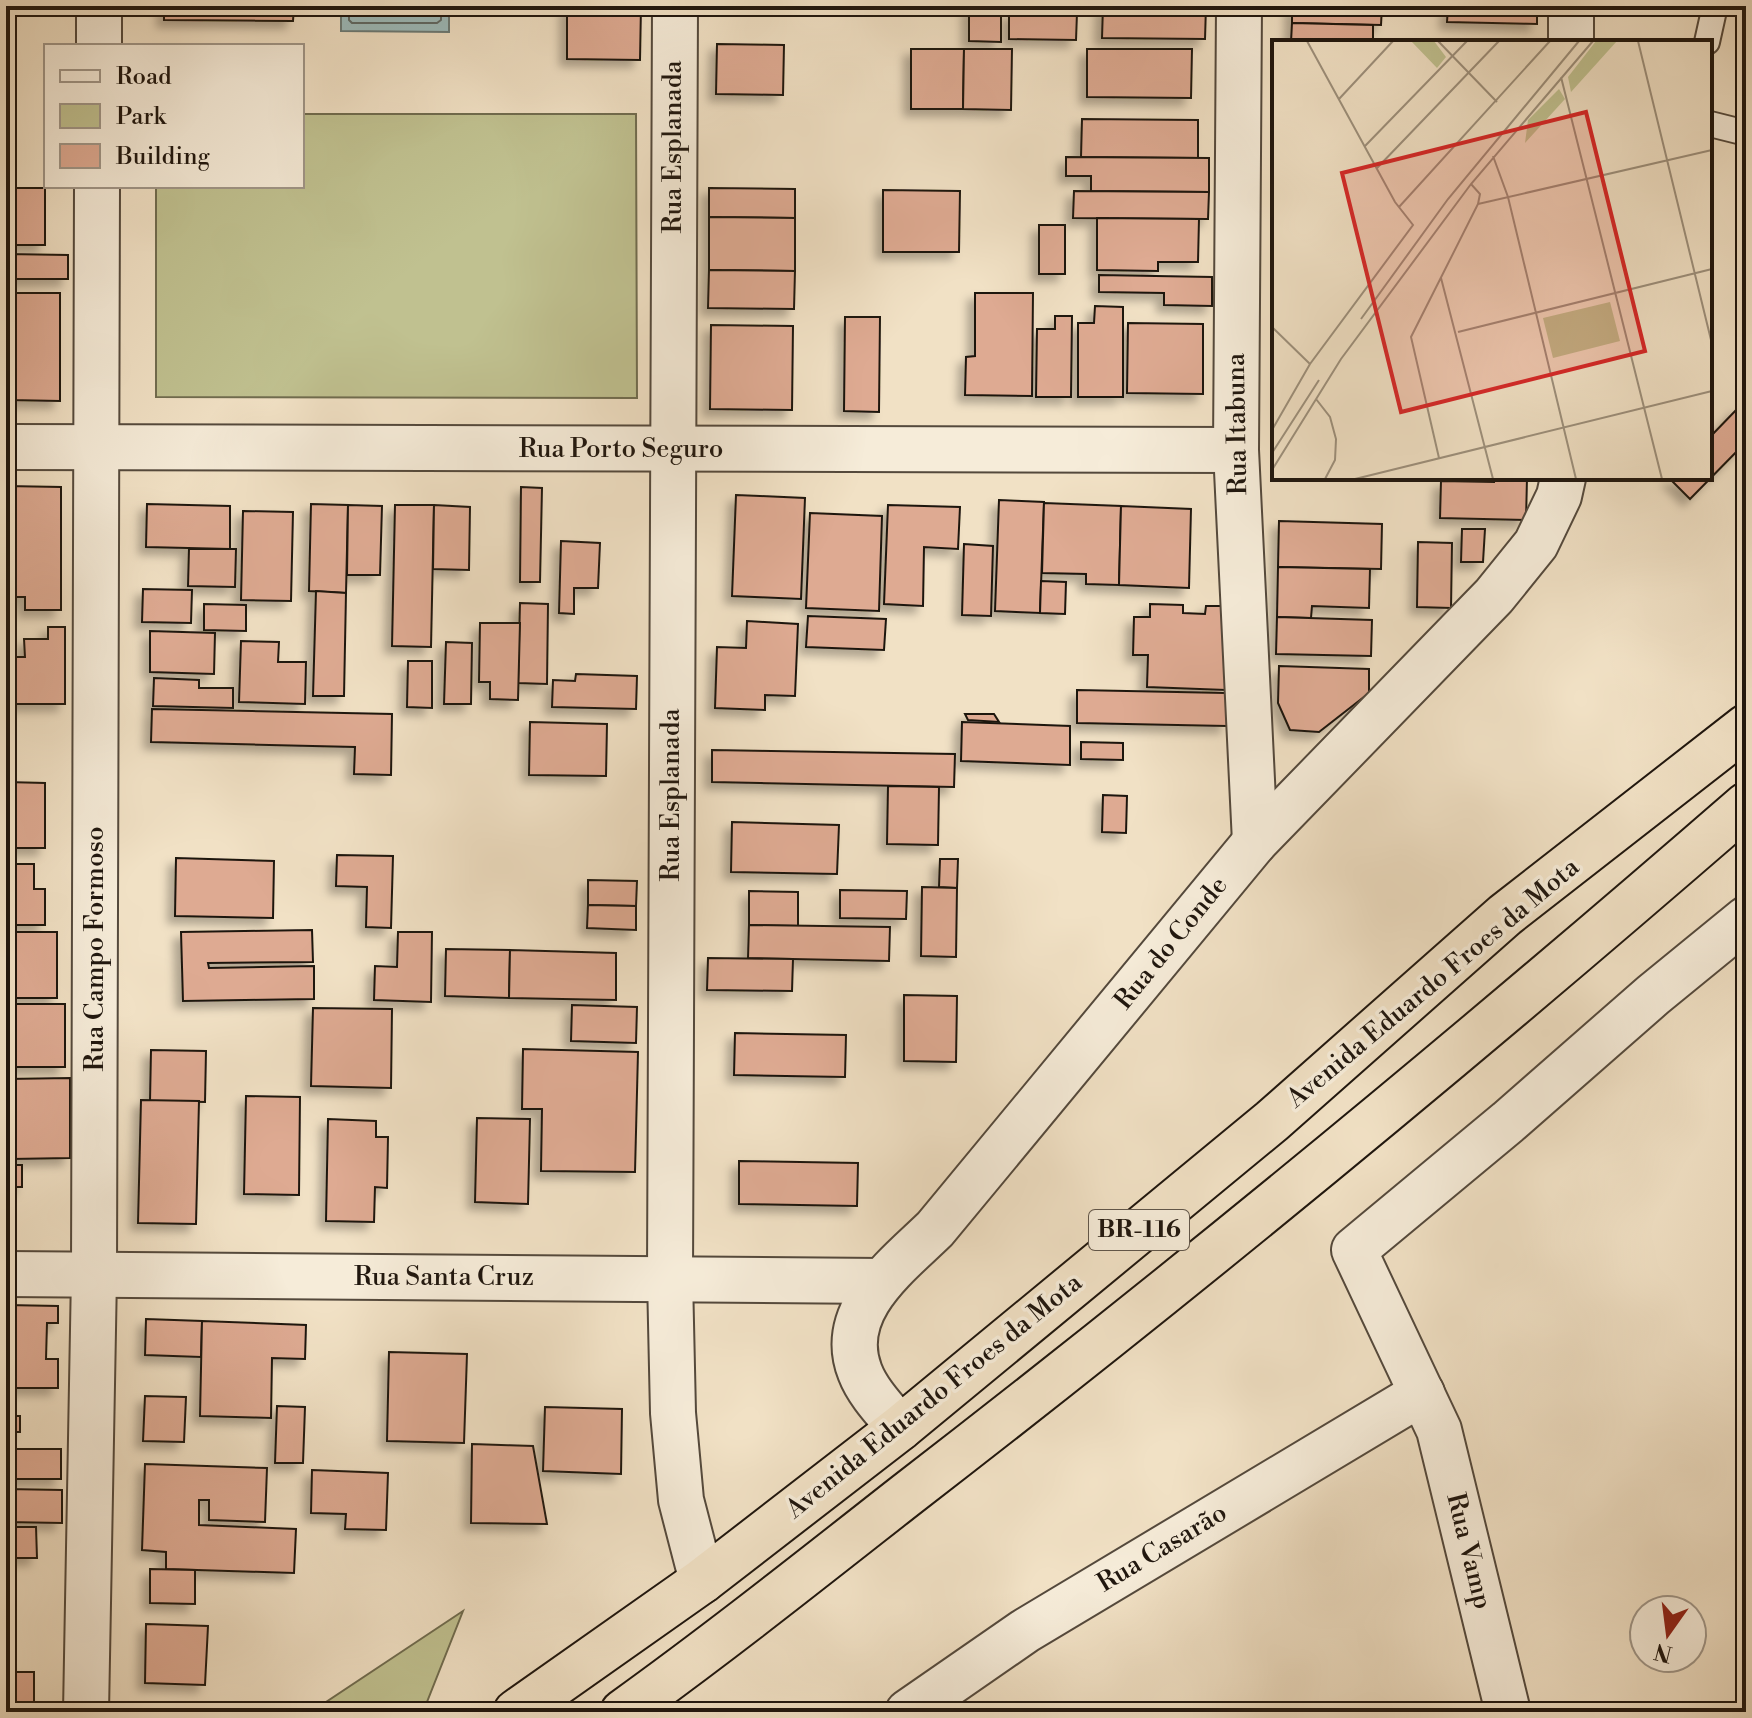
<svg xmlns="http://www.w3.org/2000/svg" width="1752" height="1718" font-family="'Libre Bodoni',serif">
<defs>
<filter id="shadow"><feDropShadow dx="-7" dy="7" stdDeviation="4" flood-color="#0004"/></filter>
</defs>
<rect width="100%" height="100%" fill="#f1e1c5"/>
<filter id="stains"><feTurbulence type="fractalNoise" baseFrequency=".0025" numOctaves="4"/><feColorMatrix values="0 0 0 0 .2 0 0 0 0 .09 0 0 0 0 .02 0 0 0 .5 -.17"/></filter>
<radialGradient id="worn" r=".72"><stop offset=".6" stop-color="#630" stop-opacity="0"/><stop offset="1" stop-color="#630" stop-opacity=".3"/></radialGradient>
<g fill="#c0c190" stroke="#706c4f" stroke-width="2">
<polygon points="302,114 636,114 637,398 156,397 156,186 302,186"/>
<polygon points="463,1611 423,1712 311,1712"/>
</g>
<polygon fill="#9dbcbc" stroke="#6b7a76" stroke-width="2" points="341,6 449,6 449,32 341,31"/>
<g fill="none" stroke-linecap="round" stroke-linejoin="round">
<g stroke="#5e6965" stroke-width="2">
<polyline points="349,6 349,20 352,23 437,23 441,20 441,6"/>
<polyline points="359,6 363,13 427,13 430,11 431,6"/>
</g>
</g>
<g fill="#deaa92" stroke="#1f160e" stroke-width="2" filter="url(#shadow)">
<polygon points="164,6 294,6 293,21 164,20"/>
<polygon points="567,6 641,6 640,60 567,59"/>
<polygon points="969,6 1001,6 1001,42 969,41"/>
<polygon points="1103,6 1206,6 1205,39 1102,38"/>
<polygon points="1292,6 1382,6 1381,25 1292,23"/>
<polygon points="1448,6 1537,6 1537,24 1447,22"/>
<polygon points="1009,12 1077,13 1076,40 1009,39"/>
<polygon points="1292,23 1373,25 1373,42 1291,42"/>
<polygon points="717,44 784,45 783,95 716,94"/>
<polygon points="911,49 964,49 963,109 911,109"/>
<polygon points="964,49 1012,49 1011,110 963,109"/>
<polygon points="1087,49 1192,49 1191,98 1087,97"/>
<polygon points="1082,119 1198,120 1198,158 1081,157"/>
<polygon points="1066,157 1209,158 1209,192 1091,191 1091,176 1066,176"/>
<rect x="6" y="188" width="39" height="57"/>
<polygon points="709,188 795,189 795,218 709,217"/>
<polygon points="883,190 960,191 959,252 883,252"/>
<polygon points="1074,191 1209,192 1208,219 1073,218"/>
<polygon points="709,217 795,218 795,271 709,270"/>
<polygon points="1097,218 1199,219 1198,262 1158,262 1158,271 1097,270"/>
<rect x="1039" y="225" width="26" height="49"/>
<polygon points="6,254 68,255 68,279 6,279"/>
<polygon points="709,270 795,271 794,309 708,308"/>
<polygon points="1099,275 1212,277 1212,306 1164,305 1164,293 1099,292"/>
<polygon points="10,293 60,293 60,401 10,400"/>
<polygon points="975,293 1033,293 1032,396 965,395 966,357 975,356"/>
<polygon points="1095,306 1123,307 1123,397 1078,397 1078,323 1094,323"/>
<polygon points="1055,316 1072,316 1071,397 1036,397 1037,329 1055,329"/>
<polygon points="845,317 880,317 879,412 844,411"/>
<polygon points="1128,323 1203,324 1203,394 1127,393"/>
<polygon points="711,325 793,326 792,410 710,409"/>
<polygon points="1739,407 1746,414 1746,442 1690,499 1669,478 1710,478 1710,437"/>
<polygon points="1494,478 1527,478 1526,520 1440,518 1441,481 1494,482"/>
<polygon points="6,486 61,487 61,610 25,610 25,597 6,597"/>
<polygon points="521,487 542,488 540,582 520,582"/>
<polygon points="736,495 805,498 801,599 732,596"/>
<polygon points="999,500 1044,502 1040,613 995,611"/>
<polygon points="1044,503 1121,506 1119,585 1086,584 1086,574 1042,573"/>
<polygon points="147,504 230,506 230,549 146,547"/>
<polygon points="311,504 348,505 346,593 309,591"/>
<polygon points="348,505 382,506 380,575 347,575"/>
<polygon points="395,505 434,505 431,647 392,646"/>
<polygon points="434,505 470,507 469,570 433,569"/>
<polygon points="888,505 960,507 958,549 924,547 923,606 884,604"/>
<polygon points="1121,506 1191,509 1189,588 1119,585"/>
<polygon points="243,511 293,512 291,601 241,600"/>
<polygon points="810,513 882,516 879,611 806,608"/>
<polygon points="1279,521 1382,524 1381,569 1278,567"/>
<polygon points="1462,529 1485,529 1483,562 1461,562"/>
<polygon points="561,541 600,543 598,588 574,588 574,614 559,613"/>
<polygon points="1418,542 1452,543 1451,608 1417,607"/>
<polygon points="964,544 993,546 991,616 962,615"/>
<polygon points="189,549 236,549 235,587 188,586"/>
<polygon points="1278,567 1370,569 1369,608 1312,606 1311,618 1277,617"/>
<polygon points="1041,581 1066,582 1065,614 1040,613"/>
<polygon points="143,589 192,590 191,623 142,622"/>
<polygon points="316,591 346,593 344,696 313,696"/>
<polygon points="520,603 548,604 547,684 518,683"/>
<polygon points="204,604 246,605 246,631 204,630"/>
<polygon points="1150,604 1183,605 1183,613 1205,614 1206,606 1229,606 1226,690 1147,687 1148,655 1133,655 1134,617 1150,617"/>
<polygon points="808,616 886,619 884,650 806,647"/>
<polygon points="1277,617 1372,620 1371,656 1276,654"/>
<polygon points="747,621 798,624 795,696 765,695 765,710 715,708 717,647 746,648"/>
<polygon points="480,623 520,623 518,700 490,699 490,682 479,682"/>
<polygon points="48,627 65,627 65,704 6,704 6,657 25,657 24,639 48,639"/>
<polygon points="150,631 215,633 214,674 150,672"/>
<polygon points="241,641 279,642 278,662 306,662 305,704 239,702"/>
<polygon points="446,642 472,643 471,704 444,704"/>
<polygon points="408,661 432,661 432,708 407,707"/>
<polygon points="1279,666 1369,669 1369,693 1319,732 1290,730 1278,703"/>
<polygon points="576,674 637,676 636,709 552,707 553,680 575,681"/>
<polygon points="154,678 199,680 199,688 233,688 233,708 153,706"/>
<polygon points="1077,690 1226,693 1227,726 1077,723"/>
<polygon points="152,709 392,714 391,775 354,774 355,747 151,742"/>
<polygon points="965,714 994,714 999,722 968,720"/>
<polygon points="530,722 607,724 606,776 529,775"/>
<polygon points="962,722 1070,726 1070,765 961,761"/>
<polygon points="1081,742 1123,743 1123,760 1081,759"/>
<polygon points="712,750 955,754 954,787 712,782"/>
<polygon points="6,782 45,783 45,848 6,848"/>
<polygon points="888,786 939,787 938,845 887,844"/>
<polygon points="1103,795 1127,796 1126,833 1102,832"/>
<polygon points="732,822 839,825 837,874 731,872"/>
<polygon points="6,855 8,855 8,864 34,864 34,889 45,889 45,925 6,925"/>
<polygon points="337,855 393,856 391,928 366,927 367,887 336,886"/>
<polygon points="176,858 274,861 273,918 175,916"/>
<polygon points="940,859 958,859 957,888 939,887"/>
<polygon points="588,880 637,881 636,906 588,905"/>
<polygon points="922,887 957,888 956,957 921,956"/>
<polygon points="840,890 907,891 906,919 840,918"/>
<polygon points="749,891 798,892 798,926 749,925"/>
<polygon points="588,905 636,906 636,930 587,928"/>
<polygon points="749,925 890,927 889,961 748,958"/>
<polygon points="312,930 313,962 208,963 209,968 314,966 314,999 183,1001 181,932"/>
<rect x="6" y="932" width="51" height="66"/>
<polygon points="398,932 432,932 431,1002 374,1000 375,966 397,967"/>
<polygon points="446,949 510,950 509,998 445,996"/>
<polygon points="510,950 616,953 616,1000 509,998"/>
<polygon points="708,958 793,959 792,991 707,990"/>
<polygon points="904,995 957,996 956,1062 904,1061"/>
<rect x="6" y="1004" width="59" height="63"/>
<polygon points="572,1005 637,1007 636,1043 571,1041"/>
<polygon points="313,1008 392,1009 391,1088 311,1086"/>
<polygon points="735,1033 846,1035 845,1077 734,1075"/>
<polygon points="523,1049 638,1052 635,1172 541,1171 542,1109 522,1109"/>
<polygon points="151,1050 206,1051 205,1102 150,1101"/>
<polygon points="70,1078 70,1158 11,1159 11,1134 6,1134 6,1079"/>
<polygon points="246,1096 300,1097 299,1195 244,1194"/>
<polygon points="141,1100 199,1101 196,1224 138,1223"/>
<polygon points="477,1118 530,1119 528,1204 475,1202"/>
<polygon points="328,1119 376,1121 376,1137 388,1137 387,1188 375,1187 374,1222 326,1221"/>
<polygon points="739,1161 858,1163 857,1206 739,1204"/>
<rect x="6" y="1165" width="16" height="22"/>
<polygon points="6,1305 58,1306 58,1323 47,1323 46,1359 58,1359 58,1388 11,1388 11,1373 6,1373"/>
<polygon points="146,1319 202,1321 201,1357 145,1355"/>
<polygon points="202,1321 306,1325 305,1359 272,1358 271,1418 200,1416"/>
<polygon points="389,1352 467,1354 464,1443 387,1441"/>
<polygon points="145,1396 186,1397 184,1442 143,1441"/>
<polygon points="277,1406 305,1407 303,1463 275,1463"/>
<polygon points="545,1407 622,1409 621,1474 543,1471"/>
<rect x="6" y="1416" width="14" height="16"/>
<polygon points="472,1444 533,1446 547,1524 471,1523"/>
<rect x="6" y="1449" width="55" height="30"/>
<polygon points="145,1464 267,1468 265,1522 209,1520 209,1500 199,1500 199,1525 296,1529 294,1573 166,1569 166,1552 142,1550"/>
<polygon points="312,1470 388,1473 386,1530 345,1529 346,1514 311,1513"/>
<polygon points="6,1489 62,1490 62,1523 6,1522"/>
<polygon points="6,1527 36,1527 37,1558 6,1558"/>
<polygon points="150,1569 195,1570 195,1604 150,1603"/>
<polygon points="146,1624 208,1626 205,1685 145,1683"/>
<rect x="6" y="1672" width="28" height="40"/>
</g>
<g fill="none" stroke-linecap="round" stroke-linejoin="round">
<defs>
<g id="lane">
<polyline points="1707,42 1715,6"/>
<polyline points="1710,124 1746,133"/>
</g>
<g id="street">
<polyline points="675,6 670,1278 673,1413 681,1500 702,1581"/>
<polyline points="1239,6 1236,450 1255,842"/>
<polyline points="1571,42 1571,6"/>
<polyline points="99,46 99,6"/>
<polyline points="6,447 1236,450"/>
<polyline points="6,1274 882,1281"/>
<path d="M900,1428C886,1411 868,1393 860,1372C836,1311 897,1266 935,1229L1255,842L1494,596L1536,544L1559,496L1563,478"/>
<polyline points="86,1712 94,1275 97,186"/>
<polyline points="908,1712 1025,1631 1422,1393"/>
<polyline points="1508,1712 1439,1430 1354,1250 1508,1122 1653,995 1746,919"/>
</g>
<g id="highway">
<polyline points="516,1712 702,1581 900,1428 1272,1121 1505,915 1746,727"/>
<path d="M623,1712C719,1643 812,1569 905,1496C1193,1274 1472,1043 1746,805"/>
</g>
</defs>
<use href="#lane" stroke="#54493c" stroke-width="28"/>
<use href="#street" stroke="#54493c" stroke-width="48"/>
<use href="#highway" stroke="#1f160e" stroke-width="48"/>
<use href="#lane" stroke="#f6ecd9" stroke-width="24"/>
<use href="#street" stroke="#f6ecd9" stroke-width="44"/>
<use href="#highway" stroke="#f1e1c5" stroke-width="44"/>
</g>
<g text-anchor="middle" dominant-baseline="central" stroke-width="7" stroke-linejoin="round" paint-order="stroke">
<rect fill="#f6ecd9" stroke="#60564b" stroke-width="2" x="1089" y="1210" width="100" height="40" rx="6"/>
<g font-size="24" font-weight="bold" fill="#1f160e">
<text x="1139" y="1230">BR-116</text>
</g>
<g font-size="26" fill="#1f160e" stroke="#f6ecd9">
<text transform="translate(673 147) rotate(-90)">Rua Esplanada</text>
<text transform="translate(1237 424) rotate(-91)">Rua Itabuna</text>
<text x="621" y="449">Rua Porto Seguro</text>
<text transform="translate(671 795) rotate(-90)">Rua Esplanada</text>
<text transform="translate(1171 943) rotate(-51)">Rua do Conde</text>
<text transform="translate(95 949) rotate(-90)">Rua Campo Formoso</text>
<text transform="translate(1433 983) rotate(-40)">Avenida Eduardo Froes da Mota</text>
<text x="444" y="1277">Rua Santa Cruz</text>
<text transform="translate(934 1396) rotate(-39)">Avenida Eduardo Froes da Mota</text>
<text transform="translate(1162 1548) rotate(-31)">Rua Casarão</text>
<text transform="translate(1469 1551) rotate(76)">Rua Vamp</text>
</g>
</g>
<g transform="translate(1272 40)">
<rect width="440" height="440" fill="#f1e1c5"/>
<path d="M139,1H162L174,17L165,28ZM324,1H345L299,52L296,37ZM287,49L293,59L253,103L256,80ZM338,262L348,301L281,318L271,278Z" fill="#c0c190"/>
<path fill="none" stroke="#9d907c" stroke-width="2" d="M166,1L225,62M366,1L440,304M289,37L390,439M67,59L121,1M93,106L195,1M221,116L236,157L304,439M105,128L227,1M206,164L440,110M127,167L278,1M169,238L221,439M89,279L176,159L307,1M0,287L38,324M186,292L440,229M44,359L58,377L64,399L63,420L53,439M0,390L38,324L141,185L123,162L35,1M0,413L47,340M167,418L139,297L206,164L208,154L199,144M0,430L69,319L199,144L321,1M83,439L440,351"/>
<path fill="#d62828" fill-opacity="0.15" stroke="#d62828" stroke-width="4" d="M314,72L373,311L129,372L70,133Z"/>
<rect width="440" height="440" fill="none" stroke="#1f160e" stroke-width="4"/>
</g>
<rect width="1752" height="1718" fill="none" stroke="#f1e1c5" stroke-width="32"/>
<rect x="8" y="8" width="1736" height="1702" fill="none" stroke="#1f160e" stroke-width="4"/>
<rect x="16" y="16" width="1720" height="1686" fill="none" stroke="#1f160e" stroke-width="2"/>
<rect x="44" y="44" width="260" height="144" fill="#f6ecd9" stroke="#a09688" stroke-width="2"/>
<rect x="60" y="70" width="40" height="12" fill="#f6ecd9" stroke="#a09688" stroke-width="2"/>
<text x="116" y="84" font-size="24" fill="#1f160e">Road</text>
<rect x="60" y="104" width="40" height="24" fill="#c0c190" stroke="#a09688" stroke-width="2"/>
<text x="116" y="124" font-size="24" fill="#1f160e">Park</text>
<rect x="60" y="144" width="40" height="24" fill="#deaa92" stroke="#a09688" stroke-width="2"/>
<text x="116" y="164" font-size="24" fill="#1f160e">Building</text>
<g transform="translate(1668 1634) rotate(194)"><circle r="38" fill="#f6ecd9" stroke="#a09688" stroke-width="2"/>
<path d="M0-6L14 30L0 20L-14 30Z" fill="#8f2418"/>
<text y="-12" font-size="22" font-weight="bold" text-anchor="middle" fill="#1f160e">N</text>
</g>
<rect width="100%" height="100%" filter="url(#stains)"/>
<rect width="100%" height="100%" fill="url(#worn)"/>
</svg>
